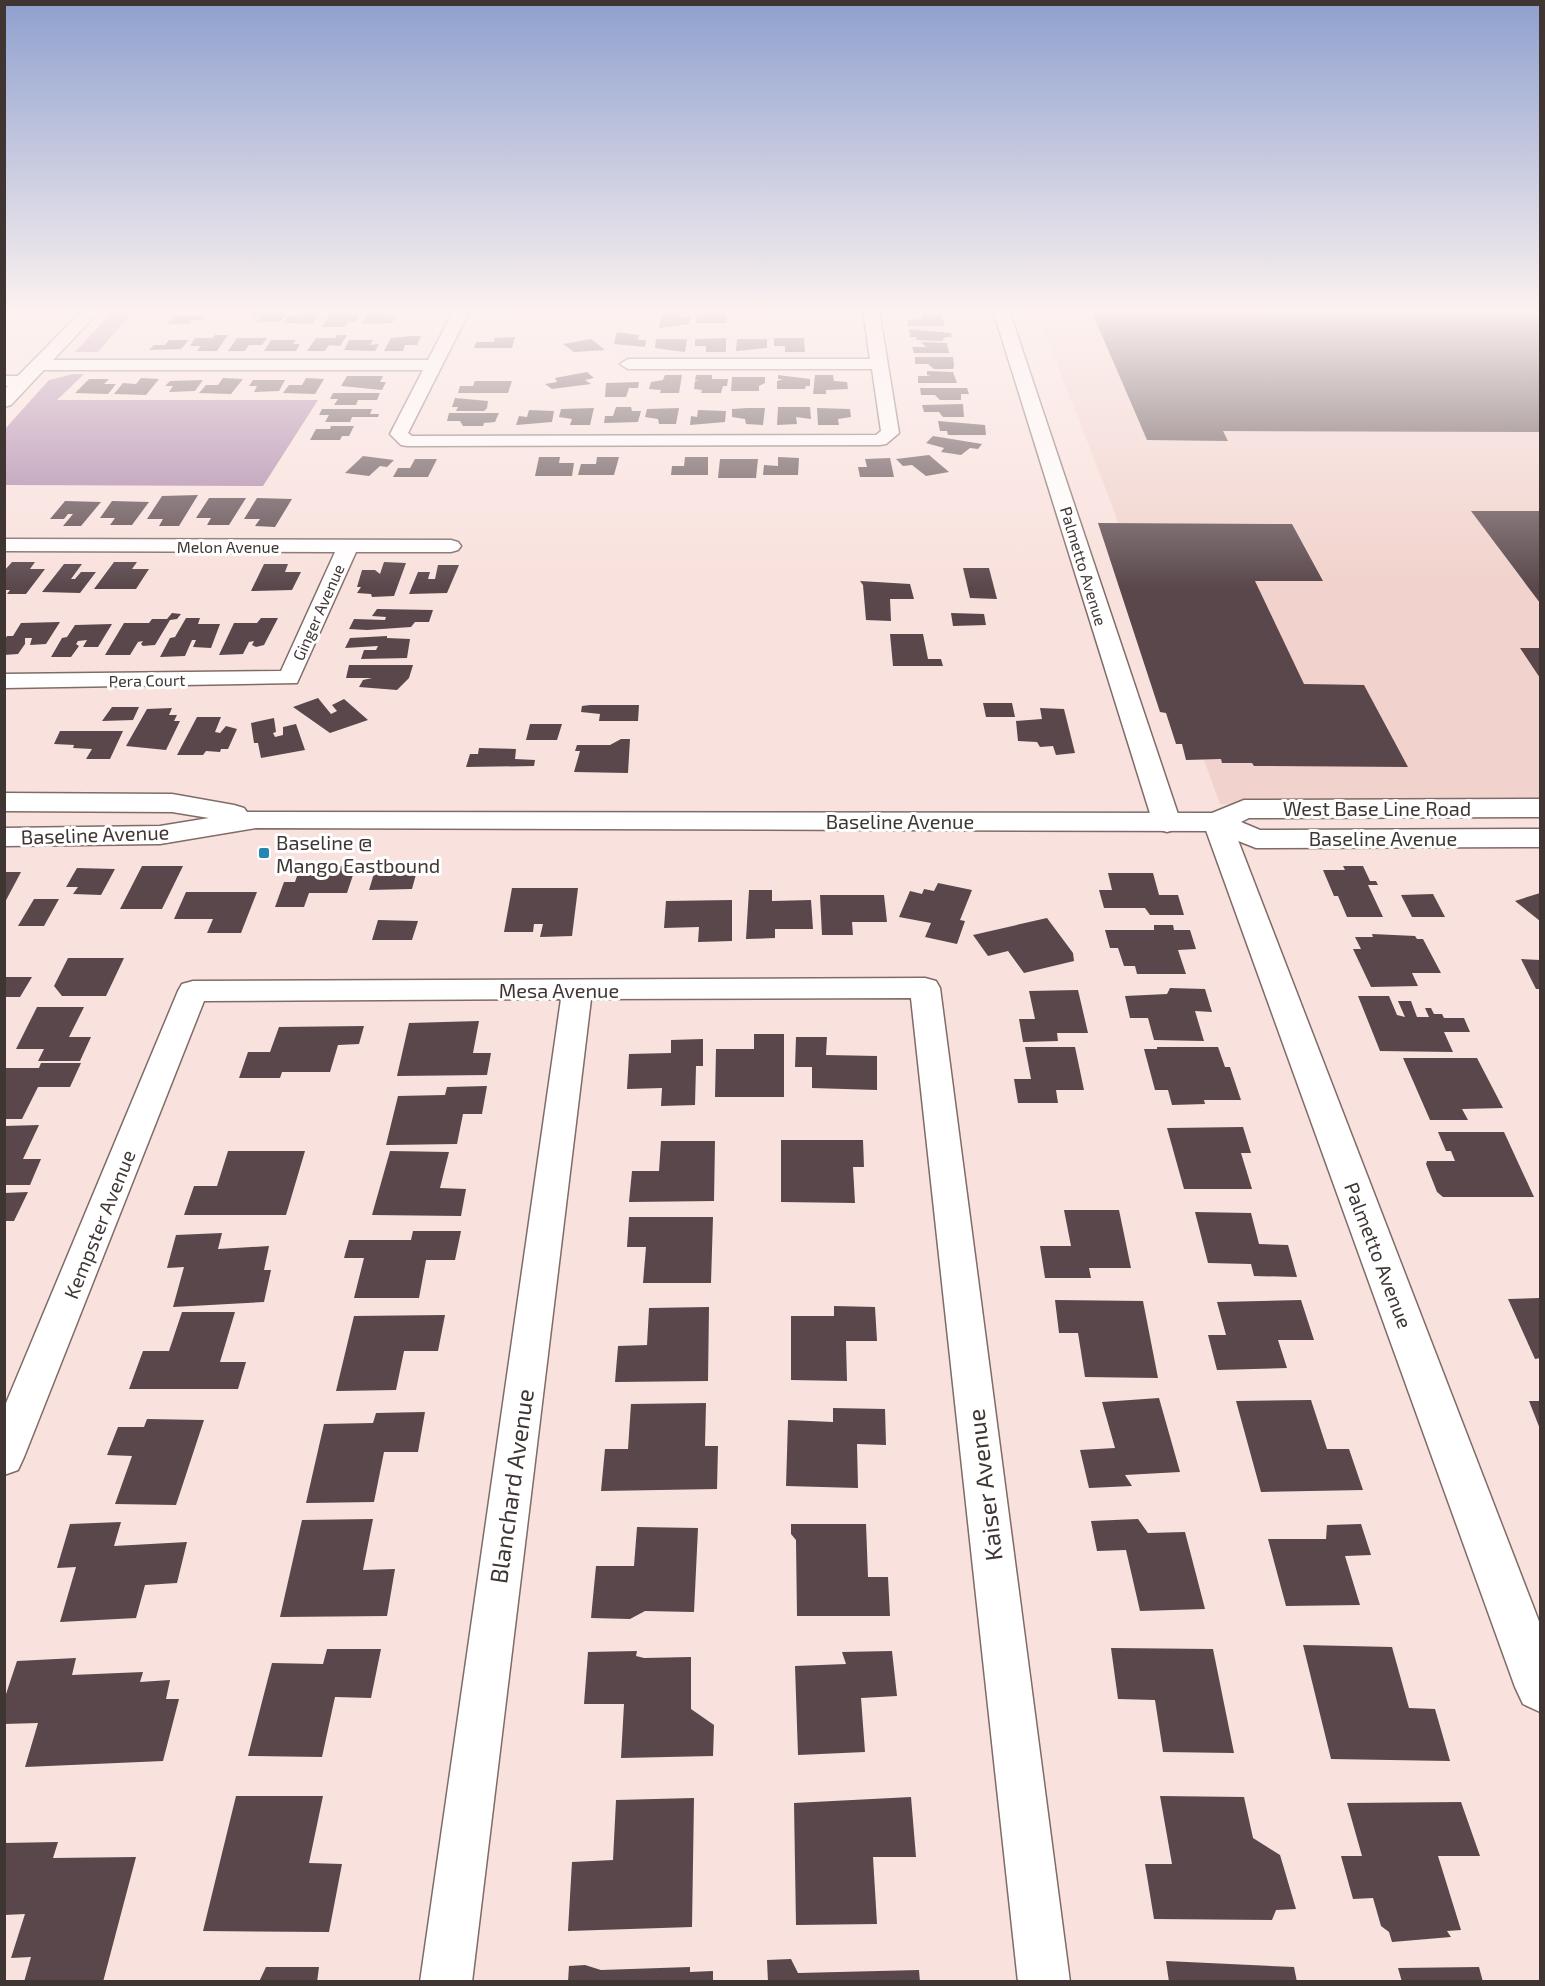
<svg xmlns="http://www.w3.org/2000/svg" width="1545" height="1986" font-family="'Exo 2',sans-serif">
<rect width="100%" height="100%" fill="#f9e1dd"/>
<polygon fill="#f1d2cc" points="1036,310 1540,310 1540,803 1220,804 1108,495"/>
<g fill="#a982a7">
<polygon points="114,310 134,310 98,352 75,352"/>
<polygon points="73,374 84,374 57,400 318,400 263,486 5,485 5,429 49,380"/>
</g>
<g fill="#59474c">
<polygon points="914,310 940,310 940,312 933,313 916,313"/>
<polygon points="1091,310 1540,310 1540,432 1223,431 1228,441 1147,440"/>
<polygon points="304,311 321,311 312,324 283,323 289,316 300,316"/>
<polygon points="369,311 386,311 384,315 397,315 392,323 362,324"/>
<polygon points="711,311 727,311 727,323 696,323 696,314 711,314"/>
<polygon points="256,312 287,313 280,322 256,322 260,318 252,317"/>
<polygon points="331,312 362,313 356,322 348,322 345,327 322,327"/>
<polygon points="662,312 681,312 680,317 690,317 689,324 659,328"/>
<polygon points="175,315 205,315 201,320 192,320 189,324 167,324"/>
<polygon points="922,315 941,315 945,326 908,326 907,320 922,319"/>
<polygon points="909,329 951,333 952,337 945,337 942,341 917,340 916,337 910,337"/>
<polygon points="617,332 639,335 638,340 646,340 645,347 614,344"/>
<polygon points="215,335 228,335 217,351 197,351 201,346 190,346 195,338 212,338"/>
<polygon points="337,335 347,335 340,346 329,345 325,351 307,351 316,338 335,338"/>
<polygon points="411,336 421,336 417,345 405,345 403,351 384,351 391,338"/>
<polygon points="515,337 512,348 474,348 476,342 494,342 495,338"/>
<polygon points="237,338 267,338 262,345 249,345 245,351 228,351"/>
<polygon points="726,338 726,352 706,352 706,346 695,346 695,339"/>
<polygon points="774,338 804,338 805,352 785,352 785,346 774,346"/>
<polygon points="591,339 605,350 574,352 563,344"/>
<polygon points="656,339 687,339 685,352 655,348"/>
<polygon points="737,339 767,339 767,348 736,351"/>
<polygon points="169,340 189,340 181,349 149,350 154,345 165,345"/>
<polygon points="271,340 296,340 293,344 300,344 296,351 264,351"/>
<polygon points="349,340 373,340 370,345 379,344 375,351 344,350"/>
<polygon points="921,342 947,343 949,353 914,353 912,347 926,347"/>
<polygon points="915,357 953,357 954,366 953,369 934,369 928,364 915,364"/>
<polygon points="927,371 953,372 957,383 918,383 918,376 931,376 927,375"/>
<polygon points="587,372 594,378 585,380 591,384 552,389 545,384 557,382 555,378"/>
<polygon points="665,375 682,375 679,393 660,393 661,390 649,389 651,382 663,380"/>
<polygon points="696,375 712,375 712,379 728,379 727,386 723,386 721,393 701,393 702,390 694,389 695,381 699,381 695,380"/>
<polygon points="778,375 810,379 810,386 806,386 805,389 777,389 777,381 783,379 778,379"/>
<polygon points="815,375 833,375 834,381 847,382 848,389 826,390 826,394 813,394"/>
<polygon points="347,376 383,376 380,382 386,382 382,390 341,386"/>
<polygon points="732,377 765,377 765,383 759,386 759,391 731,391"/>
<polygon points="141,378 159,379 146,395 114,394 123,383 136,384"/>
<polygon points="223,378 243,379 231,394 199,393 206,385 218,385"/>
<polygon points="306,378 324,379 315,394 283,393 289,385 302,385"/>
<polygon points="89,379 109,379 104,384 116,384 108,394 75,393"/>
<polygon points="203,380 195,391 169,392 173,386 165,386 170,381"/>
<polygon points="253,380 285,380 279,391 254,392 257,386 249,386"/>
<polygon points="475,381 512,381 508,393 458,393 460,386 473,386"/>
<polygon points="639,382 638,388 629,388 626,397 605,397 606,383"/>
<polygon points="920,388 967,388 969,394 961,394 961,400 940,400 935,395 921,395"/>
<polygon points="333,393 380,393 377,400 358,400 356,405 334,405 338,399 330,399"/>
<polygon points="455,398 488,401 487,408 484,411 456,411 458,407 452,407"/>
<polygon points="963,404 964,417 943,417 939,412 924,412 922,405"/>
<polygon points="616,407 631,407 632,411 641,411 638,422 604,423 605,416 613,416"/>
<polygon points="778,407 810,407 811,419 796,417 797,424 777,425"/>
<polygon points="594,408 590,425 570,425 572,419 559,417 561,409"/>
<polygon points="679,408 676,424 659,424 658,419 645,417 647,409"/>
<polygon points="747,408 765,408 763,425 746,424 745,419 732,417 732,409"/>
<polygon points="817,408 850,409 851,417 838,419 839,425 818,425"/>
<polygon points="322,409 372,409 370,414 379,414 378,417 352,417 350,422 325,422 329,415 319,415"/>
<polygon points="529,410 554,411 552,422 516,425 519,416 527,417"/>
<polygon points="698,410 726,411 725,422 690,425 691,416 697,417"/>
<polygon points="449,413 499,413 495,422 484,423 483,426 463,426 460,421 447,421"/>
<polygon points="938,421 985,425 986,435 948,435 947,431 940,431"/>
<polygon points="331,426 354,426 349,436 342,436 340,440 310,440 316,429 330,429"/>
<polygon points="933,436 982,444 978,449 970,448 961,455 941,452 944,448 926,443"/>
<polygon points="929,455 949,472 926,476 912,465 903,466 896,459"/>
<polygon points="363,456 394,460 387,467 380,466 369,476 345,473"/>
<polygon points="539,457 560,457 559,463 574,463 572,476 535,476"/>
<polygon points="597,457 619,457 614,475 578,475 581,464 596,464"/>
<polygon points="685,457 708,457 708,475 671,475 672,466 684,466"/>
<polygon points="778,457 799,458 798,475 763,475 764,465 778,466"/>
<polygon points="890,458 894,477 860,477 858,467 867,467 865,459"/>
<polygon points="415,459 437,459 428,477 393,477 398,468 410,468"/>
<polygon points="720,459 758,459 756,478 718,478"/>
<polygon points="198,495 179,526 159,526 163,519 147,519 162,496"/>
<polygon points="209,498 246,498 229,525 207,525 211,518 196,518"/>
<polygon points="257,498 292,499 275,527 255,526 260,519 244,519"/>
<polygon points="65,501 101,502 81,526 63,526 73,514 68,514 64,519 50,519"/>
<polygon points="112,501 149,502 132,525 110,525 115,518 100,518"/>
<polygon points="1471,511 1540,511 1540,603"/>
<polygon points="1098,523 1292,524 1323,581 1255,581 1304,684 1364,685 1408,767 1254,766 1252,763 1222,763 1221,759 1186,760 1182,744 1176,744 1166,713 1160,712"/>
<polygon points="12,562 35,562 30,569 45,569 26,594 7,594 10,590 4,590 4,571"/>
<polygon points="114,562 137,562 132,569 149,569 136,589 94,589"/>
<polygon points="384,562 406,563 394,596 372,597 371,594 357,593 361,587 357,587 362,570 375,570 380,574"/>
<polygon points="64,564 82,564 71,579 75,579 81,572 96,572 80,593 42,592"/>
<polygon points="264,564 288,564 285,572 301,572 292,590 251,591"/>
<polygon points="438,565 459,565 447,593 409,594 418,572 430,572 428,579 435,579"/>
<polygon points="963,568 989,568 997,599 970,598"/>
<polygon points="860,581 910,584 914,599 890,599 891,621 866,620 863,585"/>
<polygon points="377,609 433,610 429,622 415,622 411,627 367,630 349,629 354,619 385,620 386,617 372,616"/>
<polygon points="172,613 181,614 177,619 170,620 155,645 143,646 141,644 143,641 138,642 130,655 105,655 124,623 149,623 152,619 167,619"/>
<polygon points="951,613 984,614 986,625 953,626"/>
<polygon points="186,618 200,618 198,624 220,624 211,648 193,647 196,640 192,640 185,656 160,657 170,638 175,637"/>
<polygon points="261,618 278,618 264,645 256,647 252,645 254,641 249,642 243,654 219,655 234,623 257,623"/>
<polygon points="60,622 46,644 30,645 32,638 25,638 25,644 18,654 4,655 4,641 7,636 13,636 21,623"/>
<polygon points="112,624 98,647 83,647 87,640 78,641 76,644 79,646 71,657 51,657 62,638 67,637 75,625"/>
<polygon points="890,634 923,634 928,659 941,659 943,666 893,666"/>
<polygon points="387,636 387,638 410,639 407,658 361,659 364,650 376,650 378,646 345,648 350,638"/>
<polygon points="1520,648 1540,648 1540,678"/>
<polygon points="349,665 413,665 409,678 397,690 359,687 363,680 372,678 346,678"/>
<polygon points="318,698 331,714 337,711 332,705 344,699 368,720 330,733 293,707"/>
<polygon points="983,703 1012,703 1015,717 986,717"/>
<polygon points="590,705 639,705 638,721 599,721 600,714 581,712 582,706"/>
<polygon points="112,707 139,707 133,720 102,721"/>
<polygon points="172,708 169,715 177,715 174,721 180,721 166,750 126,746 147,709"/>
<polygon points="1040,708 1064,709 1075,753 1056,755 1053,746 1040,747 1037,742 1018,741 1016,721 1042,719"/>
<polygon points="197,717 221,717 215,732 220,733 226,726 237,729 228,749 221,749 220,752 206,751 203,755 177,755"/>
<polygon points="274,718 276,732 273,733 275,737 283,735 283,727 296,724 305,750 261,758 258,743 254,743 251,723"/>
<polygon points="530,724 562,724 557,740 526,740"/>
<polygon points="60,731 123,731 110,759 86,759 92,749 73,748 74,745 54,744"/>
<polygon points="621,739 630,739 628,773 574,772 580,751 575,751 577,745 610,745"/>
<polygon points="479,748 516,749 515,759 535,760 534,766 466,767 470,754 478,754"/>
<polygon points="142,866 183,866 162,909 120,909"/>
<polygon points="356,866 347,893 309,893 304,907 275,907 284,882 295,882 300,867"/>
<polygon points="1343,866 1363,866 1370,881 1376,881 1378,885 1368,885 1383,917 1347,917 1338,896 1334,896 1323,870 1345,870"/>
<polygon points="376,867 418,867 412,889 369,890"/>
<polygon points="77,868 115,869 101,895 73,894 78,887 66,887"/>
<polygon points="4,872 21,872 4,904"/>
<polygon points="1108,873 1153,873 1159,895 1178,895 1184,915 1150,915 1145,908 1104,908 1099,890 1112,890"/>
<polygon points="938,883 972,890 960,920 965,921 957,944 925,937 931,923 899,917 910,891 922,894 924,889 934,891"/>
<polygon points="512,888 578,888 572,936 540,937 543,924 534,924 533,932 504,932"/>
<polygon points="749,890 772,890 772,901 811,900 813,929 775,929 775,938 746,939"/>
<polygon points="186,892 257,892 241,933 207,933 213,919 174,919"/>
<polygon points="1540,893 1540,921 1515,901"/>
<polygon points="1433,894 1445,917 1412,917 1401,895"/>
<polygon points="820,895 884,895 887,922 852,922 853,935 822,935"/>
<polygon points="34,899 59,899 44,926 18,926"/>
<polygon points="732,900 732,941 698,942 699,927 664,928 666,901"/>
<polygon points="1047,918 1073,953 1074,961 1024,973 1008,951 988,956 973,935"/>
<polygon points="378,920 418,921 412,940 372,940"/>
<polygon points="1154,925 1173,925 1174,930 1190,930 1196,949 1178,950 1186,974 1137,974 1135,966 1124,966 1118,948 1110,948 1105,930 1154,930"/>
<polygon points="1372,934 1415,936 1417,939 1423,939 1441,973 1412,973 1418,986 1371,987 1353,949 1361,949 1355,937 1373,937"/>
<polygon points="68,958 124,958 106,996 62,996 54,986"/>
<polygon points="1521,959 1540,960 1540,989 1536,989"/>
<polygon points="4,977 32,977 20,997 4,997"/>
<polygon points="1170,988 1205,989 1212,1012 1195,1011 1204,1041 1154,1040 1148,1018 1130,1018 1125,996 1167,994"/>
<polygon points="1078,990 1088,1033 1057,1033 1058,1041 1023,1042 1019,1019 1035,1019 1029,991"/>
<polygon points="1358,996 1389,996 1397,1015 1405,1017 1398,1001 1411,1001 1417,1017 1429,1017 1425,1008 1431,1008 1434,1014 1442,1014 1444,1018 1464,1018 1470,1032 1444,1032 1453,1052 1380,1051"/>
<polygon points="37,1007 84,1007 69,1037 91,1037 80,1061 38,1061 44,1049 16,1049"/>
<polygon points="479,1021 473,1053 491,1053 487,1075 397,1076 409,1023"/>
<polygon points="364,1026 359,1044 338,1045 330,1072 282,1072 280,1078 239,1078 248,1052 270,1052 279,1027"/>
<polygon points="754,1034 784,1034 784,1097 715,1097 716,1049 754,1049"/>
<polygon points="796,1037 827,1037 826,1055 877,1056 877,1090 812,1088 812,1067 795,1067"/>
<polygon points="703,1039 703,1066 696,1066 695,1105 661,1106 662,1088 627,1089 629,1054 671,1053 671,1040"/>
<polygon points="1025,1047 1075,1047 1084,1090 1056,1090 1058,1103 1018,1103 1014,1079 1031,1079"/>
<polygon points="1157,1047 1218,1047 1225,1067 1230,1067 1241,1100 1204,1100 1205,1104 1172,1105 1168,1090 1155,1090 1144,1049 1157,1049"/>
<polygon points="1403,1058 1477,1058 1503,1108 1462,1109 1468,1120 1430,1120"/>
<polygon points="41,1063 81,1063 70,1087 38,1087 22,1119 4,1119 4,1068 39,1068"/>
<polygon points="487,1086 482,1114 463,1114 457,1144 386,1145 398,1096 445,1095 447,1087"/>
<polygon points="39,1125 23,1159 41,1159 30,1185 4,1185 4,1126"/>
<polygon points="1243,1127 1251,1153 1241,1153 1252,1189 1184,1189 1167,1128"/>
<polygon points="1438,1132 1504,1132 1534,1197 1443,1197 1437,1192 1426,1164 1427,1161 1455,1161 1451,1151 1446,1151"/>
<polygon points="781,1140 863,1140 864,1167 853,1167 855,1203 781,1202"/>
<polygon points="661,1141 715,1141 714,1201 629,1202 632,1171 659,1171"/>
<polygon points="228,1151 305,1151 286,1215 184,1215 194,1186 217,1186"/>
<polygon points="390,1151 449,1152 440,1188 466,1189 461,1216 372,1215"/>
<polygon points="28,1192 14,1221 4,1221 4,1193"/>
<polygon points="1064,1210 1119,1210 1131,1268 1089,1268 1091,1278 1045,1278 1040,1246 1071,1246"/>
<polygon points="1195,1212 1251,1213 1259,1244 1288,1245 1297,1277 1254,1276 1251,1264 1208,1263"/>
<polygon points="629,1217 713,1217 711,1283 643,1283 646,1247 627,1247"/>
<polygon points="413,1231 461,1231 455,1260 426,1260 419,1298 354,1298 364,1258 344,1258 349,1240 411,1240"/>
<polygon points="222,1233 218,1249 269,1246 264,1270 271,1270 264,1302 173,1307 184,1267 167,1268 176,1235"/>
<polygon points="1540,1298 1540,1358 1535,1359 1508,1299"/>
<polygon points="1055,1300 1143,1301 1158,1378 1085,1377 1078,1333 1059,1333"/>
<polygon points="1301,1300 1314,1340 1278,1340 1287,1368 1217,1370 1208,1335 1226,1335 1217,1302"/>
<polygon points="834,1306 875,1307 877,1341 846,1341 847,1381 791,1380 791,1316 834,1316"/>
<polygon points="709,1307 708,1381 615,1382 618,1346 647,1345 649,1308"/>
<polygon points="182,1312 235,1312 220,1362 246,1362 238,1389 129,1389 143,1351 169,1351"/>
<polygon points="445,1315 438,1351 404,1351 396,1390 336,1391 354,1316"/>
<polygon points="1159,1398 1180,1472 1125,1475 1132,1486 1089,1488 1080,1450 1115,1448 1102,1402"/>
<polygon points="1311,1400 1327,1449 1349,1449 1363,1490 1261,1492 1236,1401"/>
<polygon points="1529,1401 1540,1401 1540,1429"/>
<polygon points="706,1403 705,1446 718,1446 717,1489 601,1491 605,1449 628,1449 631,1404"/>
<polygon points="833,1408 885,1409 886,1445 857,1444 858,1488 786,1486 788,1420 833,1422"/>
<polygon points="425,1412 418,1452 384,1452 374,1502 306,1503 324,1424 373,1423 376,1413"/>
<polygon points="147,1419 204,1420 176,1505 115,1504 132,1456 107,1455 118,1427 144,1427"/>
<polygon points="373,1519 363,1570 395,1569 387,1616 280,1617 302,1520"/>
<polygon points="1138,1519 1148,1533 1185,1532 1205,1609 1140,1611 1126,1550 1097,1551 1091,1521"/>
<polygon points="121,1522 114,1546 187,1542 177,1583 145,1585 136,1618 60,1622 76,1567 57,1568 70,1524"/>
<polygon points="791,1524 866,1524 868,1577 888,1577 890,1616 797,1616 796,1540 791,1534"/>
<polygon points="1361,1524 1371,1555 1345,1556 1360,1605 1286,1606 1268,1539 1326,1539 1327,1525"/>
<polygon points="637,1527 698,1528 694,1612 645,1611 630,1619 591,1618 596,1566 634,1566"/>
<polygon points="1303,1645 1392,1647 1409,1708 1435,1709 1450,1761 1331,1759"/>
<polygon points="1111,1648 1213,1649 1234,1753 1163,1752 1155,1700 1118,1699"/>
<polygon points="327,1649 381,1649 371,1698 335,1697 322,1757 248,1756 272,1663 323,1664"/>
<polygon points="637,1651 636,1656 644,1658 691,1657 691,1709 714,1725 713,1756 621,1758 624,1704 584,1704 588,1652"/>
<polygon points="892,1651 897,1696 861,1698 865,1752 798,1755 795,1666 846,1664 842,1652"/>
<polygon points="76,1658 72,1675 143,1672 140,1682 170,1680 166,1699 179,1699 163,1761 25,1767 38,1723 4,1724 4,1700 17,1661"/>
<polygon points="236,1796 323,1796 309,1863 342,1864 329,1932 203,1931"/>
<polygon points="1160,1796 1244,1797 1253,1838 1280,1855 1296,1909 1276,1910 1272,1920 1154,1919 1145,1864 1172,1864"/>
<polygon points="911,1797 916,1857 873,1857 877,1924 796,1925 794,1803"/>
<polygon points="694,1798 692,1927 568,1931 572,1862 613,1860 616,1800"/>
<polygon points="1461,1802 1480,1856 1438,1856 1461,1930 1447,1931 1451,1937 1392,1942 1389,1932 1381,1926 1373,1898 1353,1899 1341,1856 1362,1856 1347,1803"/>
<polygon points="58,1842 53,1858 136,1857 103,1982 24,1982 31,1957 11,1958 25,1914 4,1915 4,1843"/>
<polygon points="791,1959 798,1973 919,1970 920,1982 768,1982 767,1960"/>
<polygon points="1166,1961 1294,1967 1297,1982 1169,1982"/>
<polygon points="585,1965 601,1970 690,1967 690,1972 713,1971 713,1982 568,1982 569,1966"/>
<polygon points="266,1967 319,1967 317,1982 259,1982"/>
<polygon points="1479,1967 1483,1982 1402,1982 1398,1968"/>
</g>
<g fill="none" stroke-linecap="round" stroke-linejoin="round">
<defs>
<g id="street">
<polygon points="454,310 470,310 410,429 408,433 412,436 876,435 881,431 872,369 628,369 620,364 628,359 870,359 863,310 879,310 899,433 886,444 880,445 407,446 401,445 390,434 423,370 40,370 32,365 40,360 428,360"/>
<polygon points="4,376 24,376 32,381 24,386 4,386"/>
<polygon points="4,539 451,540 458,542 461,546 458,550 451,552 356,552 297,683 4,688 4,674 281,671 335,552 4,551"/>
<polygon points="925,978 936,981 940,988 1070,1982 1018,1982 911,998 591,999 472,1982 420,1982 561,999 204,1001 24,1457 18,1470 4,1475 4,1408 178,991 182,984 193,981"/>
</g>
<g id="secondary">
<polygon points="83,310 100,310 11,405 4,407 4,390"/>
<polygon points="993,310 1009,310 1181,823 1177,829 1167,832 1157,829 1153,823"/>
<polygon points="1217,813 1227,816 1231,822 1540,1624 1540,1712 1523,1704 1515,1687 1203,822 1207,816"/>
</g>
<polygon id="primary" points="4,793 172,794 234,805 244,808 247,812 1212,813 1244,800 1540,799 1540,817 1249,818 1241,822 1260,830 1540,829 1540,847 1256,848 1213,831 256,828 160,844 4,846 4,828 160,826 209,818 172,812 4,811"/>
</defs>
<use href="#street" stroke="#7f6b67" stroke-width="3"/>
<use href="#secondary" stroke="#7f6b67" stroke-width="3"/>
<use href="#primary" stroke="#7f6b67" stroke-width="3"/>
<use href="#street" fill="#fff" fill-rule="evenodd"/>
<use href="#secondary" fill="#fff" fill-rule="evenodd"/>
<use href="#primary" fill="#fff" fill-rule="evenodd"/>
</g>
<linearGradient id="sky" x2="0" y2="1"><stop stop-color="#8fa0ce"/><stop offset="0.53" stop-color="#fcf2f0"/><stop offset="1" stop-color="#fcf2f0" stop-opacity="0"/></linearGradient>
<rect width="1545" height="588" fill="url(#sky)"/>
<rect fill="#2686b2" stroke="#fff" stroke-width="2" x="258" y="847" width="12" height="12" rx="3"/>
<g text-anchor="middle" dominant-baseline="central" stroke-width="6" stroke-linejoin="round" paint-order="stroke">
<g font-size="16" fill="#3f3634" stroke="#fff">
<text x="228" y="546">Melon Avenue</text>
<text transform="translate(1084 566) rotate(73)">Palmetto Avenue</text>
<text transform="translate(318 612) rotate(-66)">Ginger Avenue</text>
<text transform="translate(147 680) rotate(-1)">Pera Court</text>
</g>
<g font-size="20" fill="#3f3634" stroke="#fff">
<text x="1377" y="808">West Base Line Road</text>
<text x="900" y="821">Baseline Avenue</text>
<text transform="translate(95 834) rotate(-2)">Baseline Avenue</text>
<text x="1383" y="838">Baseline Avenue</text>
<text x="559" y="990">Mesa Avenue</text>
<text transform="translate(99 1224) rotate(-68)">Kempster Avenue</text>
<text transform="translate(1379 1255) rotate(69)">Palmetto Avenue</text>
</g>
<g font-size="20" fill="#3f3634" stroke="#fff" text-anchor="start">
<text x="276" y="842">Baseline @<tspan x="276" dy="23">Mango Eastbound</tspan></text>
</g>
<g font-size="24" fill="#3f3634" stroke="#fff">
<text transform="translate(984 1485) rotate(-97)">Kaiser Avenue</text>
<text transform="translate(511 1486) rotate(-82)">Blanchard Avenue</text>
</g>
</g>
<rect width="1545" height="1986" fill="none" stroke="#3f3634" stroke-width="12"/>
</svg>
